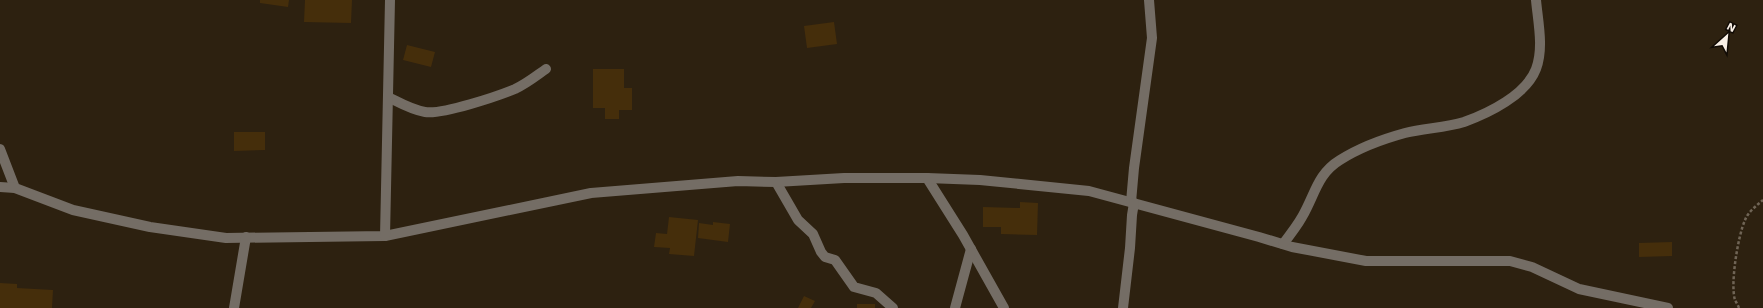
<svg xmlns="http://www.w3.org/2000/svg" width="1763" height="308" font-family="'Work Sans',sans-serif">
<rect width="100%" height="100%" fill="#2d2110"/>
<g fill="#452e0b">
<polygon points="260,0 289,0 288,7 260,3"/>
<polygon points="305,0 352,0 351,23 304,22"/>
<polygon points="834,22 837,44 807,48 804,26"/>
<polygon points="407,45 435,52 431,67 403,60"/>
<polygon points="593,69 624,69 624,88 632,88 632,110 619,110 619,119 605,119 605,108 593,108"/>
<polygon points="234,132 265,132 265,150 234,151"/>
<polygon points="1020,202 1038,203 1037,235 1001,234 1001,227 983,227 983,207 1020,208"/>
<polygon points="669,217 698,220 694,256 669,254 670,248 654,247 656,233 667,234"/>
<polygon points="713,222 730,224 728,242 698,238 699,223 713,225"/>
<polygon points="1672,242 1672,256 1639,257 1639,243"/>
<polygon points="0,283 17,284 17,288 53,290 52,308 0,308"/>
<polygon points="804,296 815,301 811,308 798,308"/>
<rect x="857" y="304" width="18" height="4"/>
</g>
<g fill="none" stroke-linecap="round" stroke-linejoin="round">
<path stroke="#706556" stroke-width="2.5" stroke-dasharray="3 2" stroke-linecap="butt" d="M1739,308C1738,305 1736,302 1735,300C1730,284 1738,236 1745,220C1748,212 1756,206 1763,200"/>
<g stroke="#746d65" stroke-width="10">
<path d="M388,97C400,103 412,110 425,112C442,115 498,96 515,89C526,84 536,76 546,69"/>
<polyline points="0,149 15,188"/>
<polyline points="927,178 963,235 1004,308"/>
<polyline points="776,182 798,220 813,234 821,252 825,257 835,260 854,287 876,293 893,308"/>
<polyline points="0,187 15,188 73,210 150,227 226,238 385,236 591,193 738,181 776,182 844,178 927,178 980,180 1089,191 1259,237 1292,247 1366,261 1510,261 1532,267 1579,289 1668,308"/>
<polyline points="1131,202 1134,168 1152,38 1149,0"/>
<polyline points="385,236 390,0"/>
<path d="M1283,244C1290,235 1297,226 1302,217C1315,195 1317,174 1340,160C1359,148 1383,139 1405,133C1424,128 1445,128 1464,122C1489,113 1526,95 1536,69C1544,48 1538,22 1536,0"/>
<polyline points="234,308 246,237"/>
<polyline points="955,308 971,249"/>
<polyline points="1123,308 1130,248 1132,215 1134,203"/>
</g>
</g>
<g transform="translate(1727 36) rotate(27)" stroke="#110b05" stroke-width="3" paint-order="stroke">
<path d="M0-3L7 15L0 10L-7 15Z" fill="#f9f0e6"/>
<text y="-6" font-size="11" font-weight="bold" text-anchor="middle" fill="#f9f0e6">N</text>
</g>
</svg>
